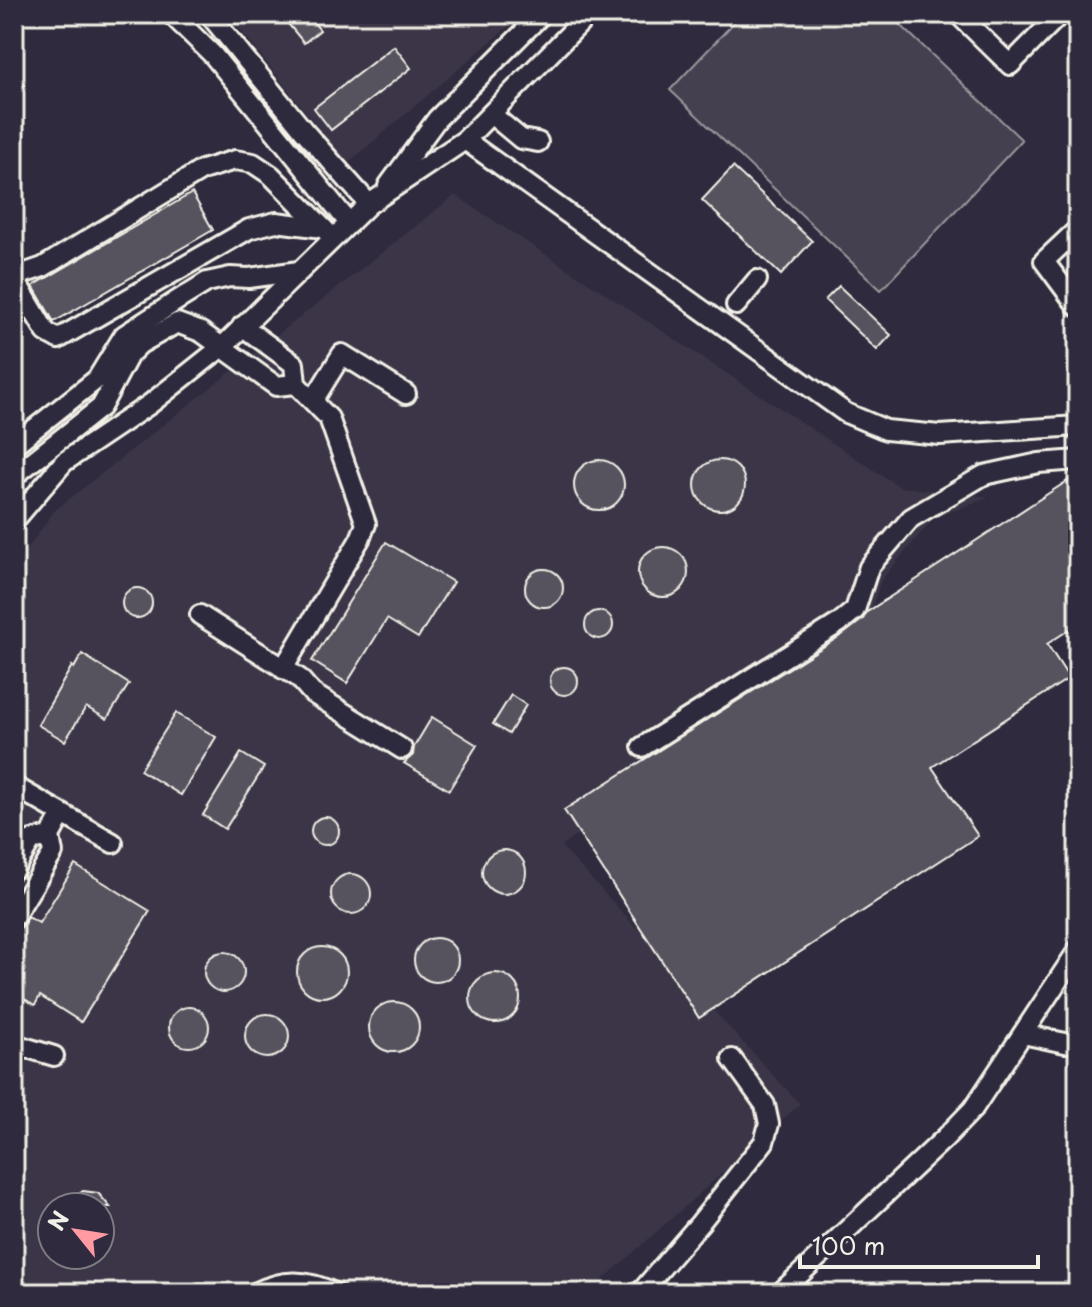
<svg xmlns="http://www.w3.org/2000/svg" width="1092" height="1307" font-family="'Playpen Sans',sans-serif">
<rect width="100%" height="100%" fill="#2f2a3d"/>
<filter id="ink" filterUnits="userSpaceOnUse"><feTurbulence type="fractalNoise" baseFrequency=".0125" numOctaves="2"/><feDisplacementMap in="SourceGraphic" scale="16" xChannelSelector="R" yChannelSelector="G"/><feConvolveMatrix kernelMatrix="1 2 1 2 8 2 1 2 1" color-interpolation-filters="sRGB"/></filter>
<g filter="url(#ink)">
<g fill="#3b3647" fill-rule="evenodd">
<polygon points="228,14 504,14 514,22 347,164"/>
<path d="M455,195L900,487L990,497L934,518L881,580L860,645L561,846L800,1104L588,1293H14V568L54,511ZM52,1207H100V1255H52Z"/>
</g>
<polygon fill="#454050" stroke="#9c989c" stroke-width="2" points="742,14 889,14 1022,140 881,290 670,90"/>
<g fill="#56525f" stroke="#f4f1e8" stroke-width="2">
<polygon points="280,14 307,14 320,30 304,43"/>
<polygon points="394,46 411,68 331,130 314,108"/>
<polygon points="733,167 812,241 781,275 702,200"/>
<polygon points="192,193 213,230 54,322 33,286"/>
<polygon points="839,286 891,335 877,350 825,300"/>
<circle cx="720" cy="485" r="25"/>
<circle cx="599" cy="485" r="25"/>
<polygon points="1078,474 1078,624 1047,644 1069,678 932,767 978,836 699,1018 564,810 845,633 863,619 867,612"/>
<polygon points="386,542 453,582 418,638 387,619 347,683 312,661"/>
<circle cx="663" cy="572" r="25"/>
<circle cx="544" cy="588" r="19"/>
<circle cx="137" cy="603" r="15"/>
<circle cx="599" cy="625" r="14"/>
<polygon points="82,654 129,684 107,719 86,707 65,741 38,725 72,666 74,668"/>
<circle cx="564" cy="681" r="14"/>
<polygon points="511,695 526,705 509,734 493,724"/>
<polygon points="176,713 216,737 181,795 140,770"/>
<polygon points="432,717 477,745 449,790 404,763 413,755 414,747"/>
<polygon points="241,753 264,767 225,829 203,815"/>
<circle cx="325" cy="831" r="14"/>
<circle cx="504" cy="872" r="22"/>
<polygon points="75,865 150,911 81,1022 40,996 35,1005 14,993 14,939 28,917 39,923"/>
<circle cx="351" cy="894" r="20"/>
<circle cx="436" cy="960" r="22"/>
<circle cx="322" cy="972" r="25"/>
<circle cx="224" cy="972" r="20"/>
<circle cx="495" cy="998" r="25"/>
<circle cx="394" cy="1027" r="25"/>
<circle cx="189" cy="1027" r="20"/>
<circle cx="267" cy="1036" r="22"/>
<polygon points="83,1191 98,1193 110,1207 68,1207 75,1197"/>
</g>
<g fill="none" stroke-linecap="round" stroke-linejoin="round">
<defs>
<g id="minor">
<polyline points="171,14 213,55 349,223"/>
<polyline points="209,14 304,131 369,204"/>
<polyline points="958,14 1010,65 1060,14"/>
<polyline points="491,114 521,139 538,142"/>
<polyline points="465,140 846,413 886,430 940,435 1078,426"/>
<polyline points="388,186 437,119 542,14"/>
<polyline points="1078,229 1044,261 1078,307"/>
<polyline points="14,277 43,267 202,170 235,160 253,163 271,175 333,238"/>
<polyline points="14,278 46,332 58,339 249,229 276,222 323,228"/>
<polyline points="736,305 757,280"/>
<polyline points="242,326 294,364 296,384 329,418 366,524 360,539 283,669"/>
<polyline points="313,401 342,354 406,394"/>
<polyline points="14,445 97,379 124,335 178,300 207,282 230,277 249,278 299,271"/>
<polyline points="14,476 101,407 129,355 140,344 177,323 201,332 276,386 296,384"/>
<polyline points="14,521 64,462 150,404 223,346 369,204 465,140 589,14"/>
<polyline points="200,615 299,678 312,693 402,749"/>
<polyline points="642,747 839,623 855,610 869,567 911,518 984,475 1039,463 1078,460"/>
<polyline points="14,786 113,843"/>
<polyline points="14,869 32,840 50,836"/>
<polyline points="14,917 53,853 50,836 62,814"/>
<polyline points="1023,1034 1065,1043 1078,1042"/>
<polyline points="14,1044 54,1056"/>
<path d="M255,1293C284,1278 306,1280 335,1293"/>
<polyline points="640,1293 700,1223 764,1142 769,1124 765,1105 732,1059"/>
<polyline points="780,1293 945,1138 973,1109 1078,950"/>
</g>
</defs>
<use href="#minor" stroke="#f4f1e8" stroke-width="24"/>
<use href="#minor" stroke="#2f2a3d" stroke-width="18"/>
</g>
</g>
<rect width="1092" height="1307" fill="none" stroke="#2f2a3d" stroke-width="48"/>
<rect x="24" y="24" width="1044" height="1259" fill="none" stroke="#f4f1e8" stroke-width="3" filter="url(#ink)"/>
<g transform="translate(76 1231) rotate(300)"><circle r="38" fill="#2f2a3d" stroke="#7e7a81" stroke-width="2"/>
<path d="M0-6L14 30L0 20L-14 30Z" fill="#ff9aa2"/>
<text y="-12" font-size="22" font-weight="bold" text-anchor="middle" fill="#f4f1e8">N</text>
</g>
<path d="M800 1255v12h238v-12" fill="none" stroke="#f4f1e8" stroke-width="4"/>
<text x="812" y="1255" font-size="24" fill="#f4f1e8" stroke="#2f2a3d" stroke-width="6" paint-order="stroke">100 m</text>
</svg>
